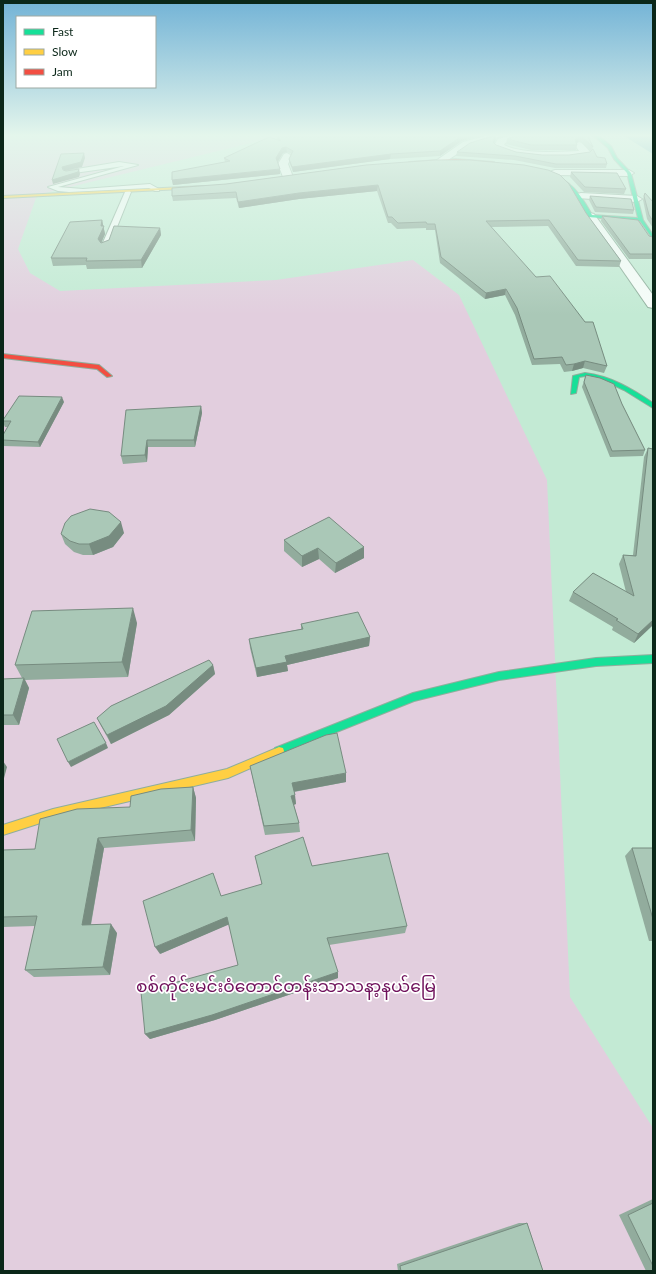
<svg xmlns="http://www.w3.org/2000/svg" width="656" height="1274" font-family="Lato,'Noto Sans Myanmar',sans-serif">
<rect width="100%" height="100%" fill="#c3ead4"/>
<polygon fill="#e2cede" points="3,136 287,136 259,141 37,195 18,249 30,273 60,291 276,280 413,260 459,295 547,480 570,997 653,1128 653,1271 3,1271"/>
<polygon fill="#63b1bc" points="624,136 653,136 653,154"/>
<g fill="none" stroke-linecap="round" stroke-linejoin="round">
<defs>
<g id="lane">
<polygon points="119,162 138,165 58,187 83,189 150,184 159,189 159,191 155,191 149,188 69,192 58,191 48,187 124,166 67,174 65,173 65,171"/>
<polygon points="128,190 131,192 109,247 102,249 101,247 125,192"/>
</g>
<g id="street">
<polygon points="485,136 501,136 469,146 445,162 439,162 437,160 463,142"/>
<path d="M508,136H517L515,140L505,143L504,145C522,154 559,152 579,151L575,145L579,142L582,143L591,153L589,155C567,161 516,159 496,148L494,146L498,139Z"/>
<polygon points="287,153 292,156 288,164 293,177 288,180 283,177 278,164 284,154"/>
<polygon points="555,170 629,170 634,173 629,176 552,175 550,173 552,171"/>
<polygon points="581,193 637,196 642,199 637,202 577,198 576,196 577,194"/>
<polygon points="590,213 594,214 653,295 653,308 648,307 585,216"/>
</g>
<g id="fast">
<path d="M594,136H599L611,146L617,158L631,173L643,220L653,235V239L640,221L588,217C579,200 571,183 551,176C544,173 536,172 530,169L532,168C565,176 576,185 592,215L638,218L627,173L614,159L608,148Z"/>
<path d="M585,373C611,376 632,389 653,403V408L624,390L603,380L585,376L579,377L576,393L571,394L573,376Z"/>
<polygon points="653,655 653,663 596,666 499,680 414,701 279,755 275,754 274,751 275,748 413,693 499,672 596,658"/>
</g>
<g id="slow">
<polygon points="203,186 202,188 3,198 3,196"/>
<polygon points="279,747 283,748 284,751 283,754 228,778 53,819 3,835 3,825 53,809 227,769"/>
</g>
<g id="jam">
<polygon points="455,159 494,162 492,163 455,161 411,163 409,162"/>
<polygon points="3,354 99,365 112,376 107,377 97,369 3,358"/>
</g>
</defs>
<use href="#lane" stroke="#8fae9c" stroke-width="2"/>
<use href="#street" stroke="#8fae9c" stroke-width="2"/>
<use href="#fast" stroke="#8fae9c" stroke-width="2"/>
<use href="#slow" stroke="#8fae9c" stroke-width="2"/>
<use href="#jam" stroke="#8fae9c" stroke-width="2"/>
<use href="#lane" fill="#f6fcf9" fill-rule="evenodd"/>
<use href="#street" fill="#f6fcf9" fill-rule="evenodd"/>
<use href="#fast" fill="#16e098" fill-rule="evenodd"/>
<use href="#slow" fill="#ffcf43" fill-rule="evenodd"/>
<use href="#jam" fill="#f24e42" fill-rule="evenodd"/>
</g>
<g fill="#92ac9d">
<polygon points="276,136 478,136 462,141 440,156 390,159 293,172 290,164 289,159 292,154 287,152 283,153 278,162 280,169 280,174 173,185 172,180 225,162 224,158 277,140"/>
<polygon points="496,136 496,139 494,143 496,145 516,152 542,155 569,155 590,152 591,151 579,141 576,143 577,145 576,150 531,150 506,144 507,139 516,136 588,136 593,147 592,151 597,157 607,164 606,168 555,168 514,160 456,156 457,152"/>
<polygon points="366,165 586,213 621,261 619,267 576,266 548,226 491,227 607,366 604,373 583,368 572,371 564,372 560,364 532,365 515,315 505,295 485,299 440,263 435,230 426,230 426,228 397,229 391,223 388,223 377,191 299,199 239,208 236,198 173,201 172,196 226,184"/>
<polygon points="571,172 626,189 624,194 584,192 570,177"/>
<polygon points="590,196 634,210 633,214 595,212 589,200"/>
<polygon points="644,196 653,202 653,228 647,219 643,200"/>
<polygon points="602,216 649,236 653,237 653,259 629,259 601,221"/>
<polygon points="102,220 105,234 101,243 160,228 161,235 142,268 87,269 86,265 53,266 51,258"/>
<polygon points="586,375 622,404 645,450 643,456 610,457 582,387"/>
<polygon points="64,402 40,447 3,446 3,435 8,427 5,427 3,423 3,420"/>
<polygon points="201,406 202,413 195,447 148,447 147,462 123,464 121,456"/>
<polygon points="648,448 653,449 653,625 634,643 612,630 613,627 569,601 573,592 626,592 619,564 623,555 633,555 644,457"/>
<polygon points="124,533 113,547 93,555 83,555 74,552 65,544 61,534"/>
<polygon points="284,540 364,547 364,558 335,573 319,559 302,567 284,551"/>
<polygon points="137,623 128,677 25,680 29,688 19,725 3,725 3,679 22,678 15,665"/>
<polygon points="301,624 370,637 369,646 287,665 288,671 257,677 250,648 249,639 301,629"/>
<polygon points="213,665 215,674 169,715 111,744 101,726 97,718"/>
<polygon points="250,766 346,782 294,792 296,804 294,805 299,823 300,832 265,835"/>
<polygon points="193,787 196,798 195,841 104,848 91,925 117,933 110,975 34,977 25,970 35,926 3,927 3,850 35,849 130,807"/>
<polygon points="632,848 653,848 653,941 649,941 625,856"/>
<polygon points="255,856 312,866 407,926 405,933 329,945 338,978 215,1020 150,1039 145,1034 238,965 229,924 160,954 221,896 262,885"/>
<polygon points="653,1199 653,1271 646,1271 619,1215"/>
<polygon points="519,1223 527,1223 543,1271 398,1271 397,1264"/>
</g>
<g fill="#778c80">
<polygon points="462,136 478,136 462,141 440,156 440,151"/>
<polygon points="496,136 496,139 493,146 493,142"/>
<polygon points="580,136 579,141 574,145 575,140"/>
<polygon points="286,147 287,152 283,153 277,163 276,158 282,148"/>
<polygon points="84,153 85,158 82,167 64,171 62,167"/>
<polygon points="391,154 390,159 293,172 292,167"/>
<polygon points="79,169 80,174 79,177 53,184 52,180"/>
<polygon points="280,169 280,174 173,185 172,180"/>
<polygon points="378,185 377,191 299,199 239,208 238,202 299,193"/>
<polygon points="102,220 105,234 100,246 98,239"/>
<polygon points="160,228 161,235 142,268 141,260"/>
<polygon points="506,289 505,295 485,299 486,293"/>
<polygon points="585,361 583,368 572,371 574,364"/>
<polygon points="62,397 64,402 40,447 38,442"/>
<polygon points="201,406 202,413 195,447 194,440"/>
<polygon points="147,440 148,447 147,462 145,455"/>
<polygon points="121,522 124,533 113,547 93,555 89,544"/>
<polygon points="364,547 364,558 335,573 336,563"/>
<polygon points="318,548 319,559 302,567 302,556"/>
<polygon points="133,608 137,623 128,677 122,662"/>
<polygon points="653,620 653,625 634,643 638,634"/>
<polygon points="370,637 369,646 287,665 288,671 257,677 256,668 285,656"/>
<polygon points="213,665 215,674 169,715 111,744 107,735"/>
<polygon points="24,678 29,688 19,725 13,715"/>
<polygon points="106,743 108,748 71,767 68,762"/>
<polygon points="3,761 7,767 3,782"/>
<polygon points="346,773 346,782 292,792 292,783"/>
<polygon points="193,787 196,798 195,841 191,830"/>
<polygon points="295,795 296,804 292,805 291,796"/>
<polygon points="98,838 104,848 89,934 82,925"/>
<polygon points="227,917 230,924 160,954 155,947"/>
<polygon points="111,924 117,933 110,975 103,967"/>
<polygon points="338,972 338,978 215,1020 150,1039 145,1034"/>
</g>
<g fill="#aac8b7" stroke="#778c80">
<polygon points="277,136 462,136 440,151 391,154 292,167 289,159 293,151 286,147 282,148 276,158 280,169 172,180 172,172 230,161 224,158 269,137 281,141"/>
<polygon points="493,136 496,136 493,142 496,145 516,152 542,155 569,155 590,152 593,149 597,157 605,158 607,164 556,164 515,156 457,152 470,143"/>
<polygon points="516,136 580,136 575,140 577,145 531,145 507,139"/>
<polygon points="581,136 588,136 593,147"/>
<polygon points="84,153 81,162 62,167 63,170 66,171 79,169 78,172 52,180 61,154"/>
<polygon points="435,160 470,160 524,165 548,170 560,175 569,184 586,213 621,261 578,260 549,220 486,221 536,277 550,276 585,322 593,322 607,366 585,361 574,364 566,365 562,357 534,359 517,308 506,289 486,293 441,257 435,224 427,224 426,222 398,223 392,217 388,217 378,185 299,193 238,202 236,192 172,196 172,188 226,184 366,165"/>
<polygon points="571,172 617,173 626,189 585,187"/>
<polygon points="645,193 653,202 653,221 649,215 644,196"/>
<polygon points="590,196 631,199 634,210 596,207"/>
<polygon points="602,216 638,220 649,236 653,237 653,254 630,254"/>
<polygon points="102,220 101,226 104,226 98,239 101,243 109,240 114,226 160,228 141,260 86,261 87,258 51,258 70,222"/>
<polygon points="586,375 600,378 614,384 622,404 645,450 612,451 584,382"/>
<polygon points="19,396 62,397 38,442 3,440 3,435 11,421 3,421 3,420"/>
<polygon points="201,406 194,440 147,440 145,455 121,456 126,410"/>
<polygon points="648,448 653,449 653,620 638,634 616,620 618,619 573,592 593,573 634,596 623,555 636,556"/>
<polygon points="90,509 109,512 121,522 109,536 89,544 79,544 70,541 61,534 65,523 71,516"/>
<polygon points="329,517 364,547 336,563 318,548 302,556 284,540"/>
<polygon points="133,608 122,662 15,665 32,611"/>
<polygon points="358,612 370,637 285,656 287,662 256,668 249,639 303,629 301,624"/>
<polygon points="209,660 213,665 166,706 107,735 97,718 111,706"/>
<polygon points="24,678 13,715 3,715 3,679"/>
<polygon points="94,722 106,743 68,762 57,739"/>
<polygon points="337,733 346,773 292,783 295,795 291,796 299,823 264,826 250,766 326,735"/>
<polygon points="193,787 191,830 98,838 82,925 111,924 103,967 25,970 37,916 3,917 3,850 35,849 40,819 77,809 130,807 131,796 161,789"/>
<polygon points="303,837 312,866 388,853 407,926 327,938 338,972 212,1015 145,1034 141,992 238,965 227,917 155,947 143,901 213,873 221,896 262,884 255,856"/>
<polygon points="632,848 653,848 653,919"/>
<polygon points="653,1203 653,1266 628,1215"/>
<polygon points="527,1223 543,1271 401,1271 400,1266"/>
</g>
<linearGradient id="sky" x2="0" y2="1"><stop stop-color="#73b3d6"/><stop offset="0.43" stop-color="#e4f6ec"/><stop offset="1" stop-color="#e4f6ec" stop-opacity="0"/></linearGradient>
<rect width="656" height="315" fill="url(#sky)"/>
<g text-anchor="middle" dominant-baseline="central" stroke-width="3.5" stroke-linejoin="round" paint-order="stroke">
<g font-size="17" fill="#6f105b" stroke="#fff">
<text x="286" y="985">စစ်ကိုင်းမင်းဝံတောင်တန်းသာသနာ့နယ်မြေ</text>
</g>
</g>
<rect width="656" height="1274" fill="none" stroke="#0b2719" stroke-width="8"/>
<rect x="16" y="16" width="140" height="72" fill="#ffffff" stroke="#9da9a3"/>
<rect x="24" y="29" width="20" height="6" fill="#16e098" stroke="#9da9a3"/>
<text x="52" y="36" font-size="12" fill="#0b2719">Fast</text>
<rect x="24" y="49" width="20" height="6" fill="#ffcf43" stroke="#9da9a3"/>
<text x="52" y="56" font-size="12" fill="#0b2719">Slow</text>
<rect x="24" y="69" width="20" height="6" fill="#f24e42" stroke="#9da9a3"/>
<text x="52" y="76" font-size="12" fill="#0b2719">Jam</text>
</svg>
